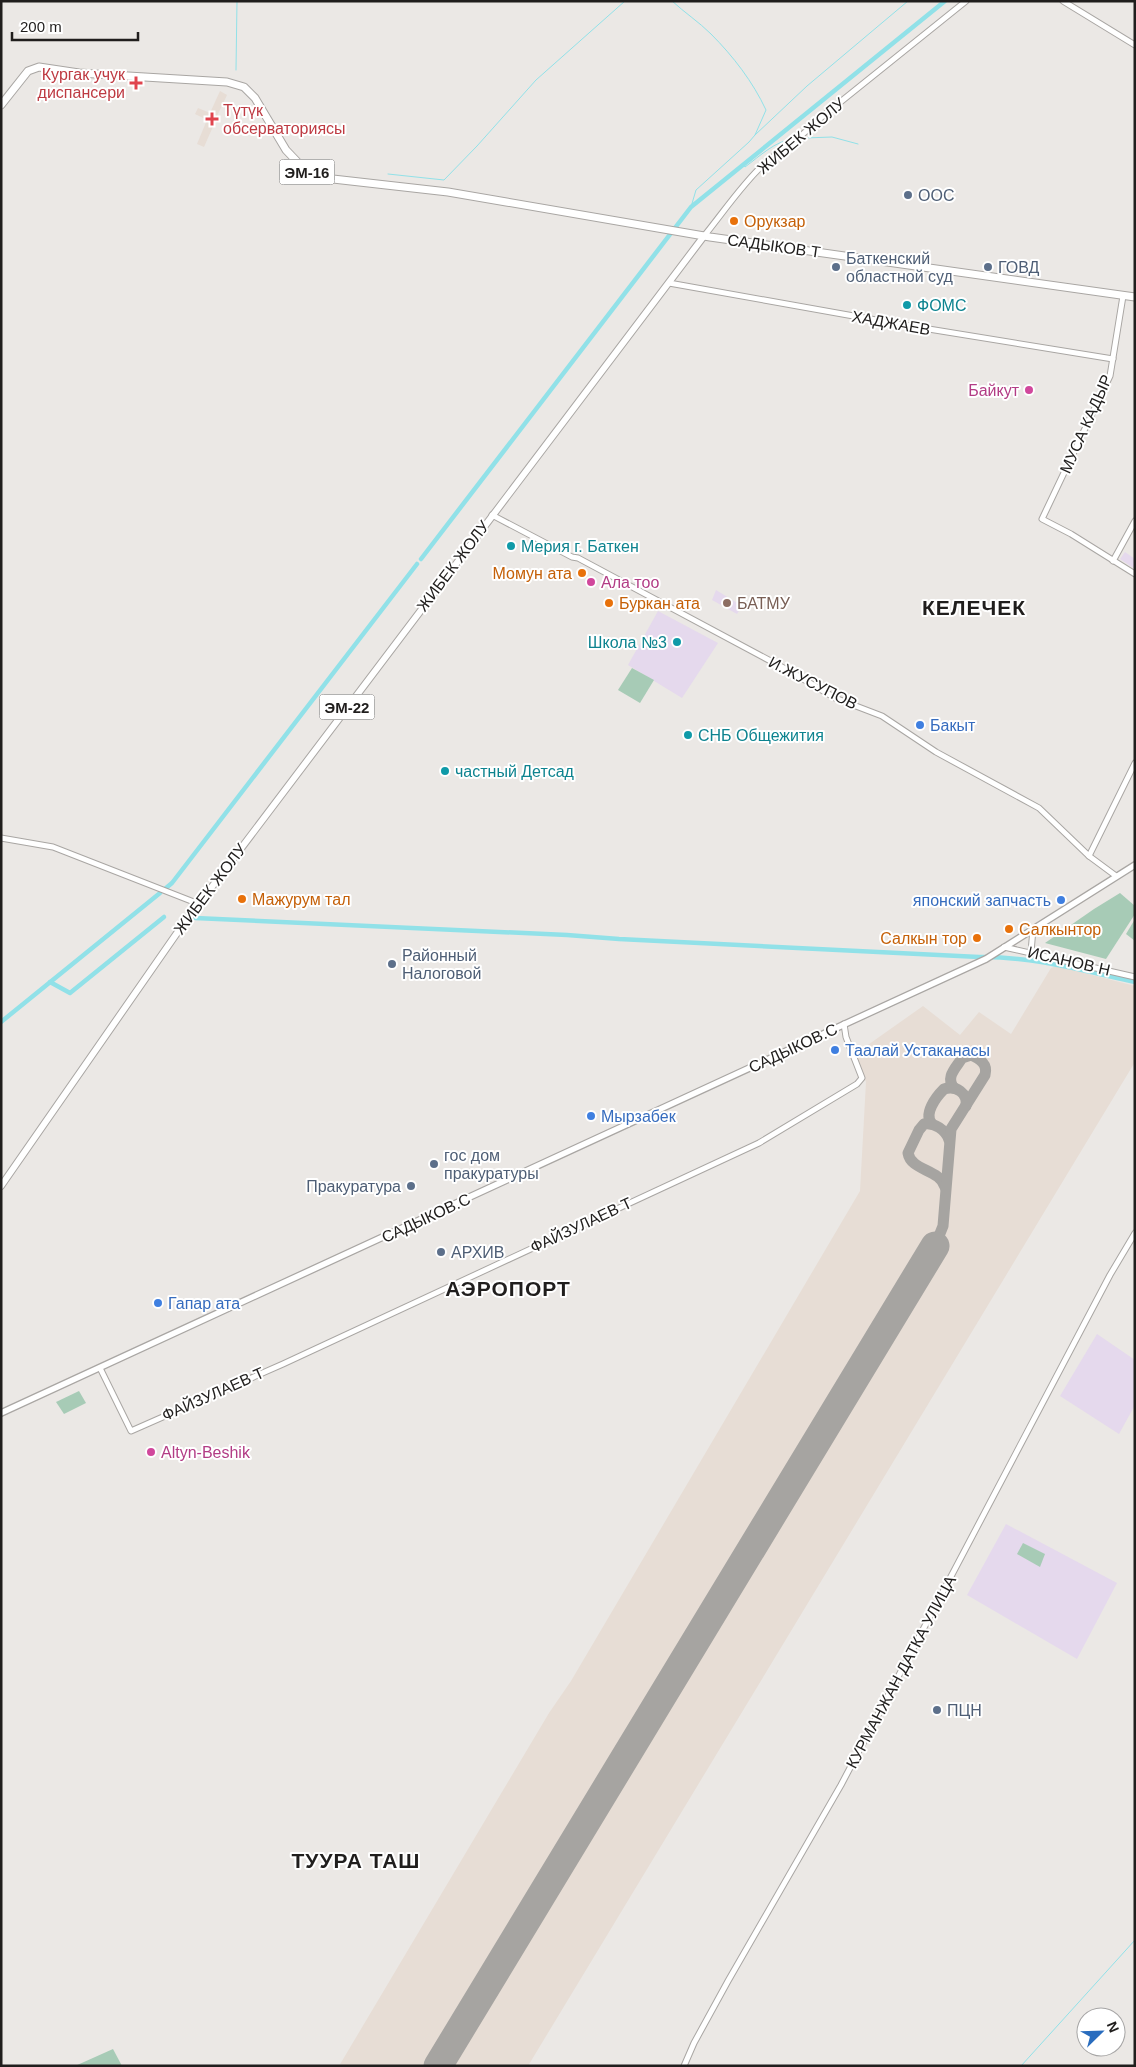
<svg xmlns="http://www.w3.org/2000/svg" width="1136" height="2067" font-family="Arial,sans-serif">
<rect width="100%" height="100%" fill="#ebe8e5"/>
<g fill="#e7ddd5">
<polygon points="220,91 227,95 217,116 220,118 218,123 215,122 204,147 197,144 207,120 195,114 198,108 210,113"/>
<polygon points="1057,966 1135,986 1135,1062 528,2066 339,2066 549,1713 571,1681 860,1191 866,1082 855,1054 923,1006 960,1035 979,1012 1011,1034 1051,968"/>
</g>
<g fill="#e5d9ed">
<polygon points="1125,552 1135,559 1135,569 1120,559"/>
<polygon points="716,590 742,606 737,614 712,600"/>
<polygon points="658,611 718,643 682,698 628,665"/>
<polygon points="1097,1334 1135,1360 1135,1405 1119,1434 1060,1396"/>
<polygon points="1006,1524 1117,1583 1077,1659 967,1595"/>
</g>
<g fill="#a7cbb6">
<polygon points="632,668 654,680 640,703 618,690"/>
<polygon points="1120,893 1135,906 1135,914 1106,959 1045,943 1094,909"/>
<polygon points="1135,919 1135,941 1126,934"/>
<polygon points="79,1391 86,1403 64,1414 56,1402"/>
<polygon points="1023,1543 1045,1554 1040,1567 1017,1554"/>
<polygon points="113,2049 122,2066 75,2066"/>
</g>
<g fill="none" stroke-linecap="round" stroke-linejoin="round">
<g stroke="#91e1e8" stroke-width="1">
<path d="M672,1C685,13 699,22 711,34C733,56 753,82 766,110L755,135L749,142L696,190L691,207"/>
<polyline points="236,70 237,1"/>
<polyline points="755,135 807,86 908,1"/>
<polyline points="805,138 832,137 858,144"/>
<path d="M743,164L745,167C760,156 775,141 793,139"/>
<polyline points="388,174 444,180 477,146 536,80 625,1"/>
<polyline points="1021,2066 1135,1940"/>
</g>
<g stroke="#91e1e8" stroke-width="4.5">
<polyline points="421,559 691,207 945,1"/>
<polyline points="166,888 172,883 417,564"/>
<path d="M195,918L567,935L619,939L979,957C1032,956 1084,971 1135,982"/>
<polyline points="50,982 70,993 164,917"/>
<polyline points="1,1022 160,893"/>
</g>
<g stroke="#a6a4a1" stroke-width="11">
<path d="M932,1124C923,1114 936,1097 944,1089C956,1085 968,1093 966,1106"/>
<path d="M945,1187C940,1169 911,1171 908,1153L919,1130L924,1124C934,1122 946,1130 949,1140"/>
<path d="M935,1246L943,1226L951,1129L985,1075C988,1064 980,1059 971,1055L962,1058C956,1068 945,1077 954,1088"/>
</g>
<polyline stroke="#a6a4a1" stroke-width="29" points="438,2066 935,1246"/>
<defs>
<g id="tertiary">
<polyline points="1063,1 1135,45"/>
<path d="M704,236C722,214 743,183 763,165C779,150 799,141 813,124L966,1"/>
<polyline points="669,283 904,325 1113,359"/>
<polyline points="1123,296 1110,376 1042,519 1071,534 1135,574"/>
<polyline points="492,515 572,557 578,558 793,673 835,698 882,716 936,752 1039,808 1089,856 1116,876"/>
<polyline points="1113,561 1135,521"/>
<polyline points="1,838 53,847 199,904"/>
<polyline points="1089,856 1135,763"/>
<polyline points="1004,947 1135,977"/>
<polyline points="1031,952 1033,929"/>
<polyline points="100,1368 131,1431 283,1364 759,1143 857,1084 862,1078 846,1037 844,1024"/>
<polyline points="684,2066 694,2043 728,1981 841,1785 1110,1275 1135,1233"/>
</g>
<polyline id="secondary" points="1,1413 986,959 1135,865"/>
<polyline id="primary" points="1,1186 177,933 704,236"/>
<polyline id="trunk" points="1,105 28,71 39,67 79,73 227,82 244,87 255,98 286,150 307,172 333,179 448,192 710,237 1135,297"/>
</defs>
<use href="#tertiary" stroke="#a9a6a3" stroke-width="7"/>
<use href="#secondary" stroke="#a9a6a3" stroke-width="8"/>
<use href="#primary" stroke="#a9a6a3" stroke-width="8"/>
<use href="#trunk" stroke="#a9a6a3" stroke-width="9"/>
<use href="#tertiary" stroke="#fff" stroke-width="5"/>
<use href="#secondary" stroke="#fff" stroke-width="5.5"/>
<use href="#primary" stroke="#fff" stroke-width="6"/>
<use href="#trunk" stroke="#fff" stroke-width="7"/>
</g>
<g fill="#e0444e" stroke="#fff" stroke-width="2">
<path d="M133.5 75.5h5v5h5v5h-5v5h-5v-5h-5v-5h5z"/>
<path d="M209.5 111.5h5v5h5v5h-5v5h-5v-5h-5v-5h5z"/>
</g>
<g fill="#5c6f8a" stroke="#fff" stroke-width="2">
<circle cx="908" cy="195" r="5"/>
<circle cx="836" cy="267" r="5"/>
<circle cx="988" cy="267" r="5"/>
<circle cx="392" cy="964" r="5"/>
<circle cx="434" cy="1164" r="5"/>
<circle cx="411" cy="1186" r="5"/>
<circle cx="441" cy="1252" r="5"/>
<circle cx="937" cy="1710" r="5"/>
</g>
<g fill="#e8710a" stroke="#fff" stroke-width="2">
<circle cx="734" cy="221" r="5"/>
<circle cx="582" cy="573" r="5"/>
<circle cx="609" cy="603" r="5"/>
<circle cx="242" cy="899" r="5"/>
<circle cx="1009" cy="929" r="5"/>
<circle cx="977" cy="938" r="5"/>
</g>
<g fill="#0f9aa8" stroke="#fff" stroke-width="2">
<circle cx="907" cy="305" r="5"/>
<circle cx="511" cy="546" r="5"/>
<circle cx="677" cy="642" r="5"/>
<circle cx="688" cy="735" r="5"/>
<circle cx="445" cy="771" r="5"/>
</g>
<g fill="#d1479c" stroke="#fff" stroke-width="2">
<circle cx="1029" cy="390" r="5"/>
<circle cx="591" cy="582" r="5"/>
<circle cx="151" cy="1452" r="5"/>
</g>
<circle fill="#8d6e63" stroke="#fff" stroke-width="2" cx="727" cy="603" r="5"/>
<g fill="#3f7fe0" stroke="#fff" stroke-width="2">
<circle cx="920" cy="725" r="5"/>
<circle cx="1061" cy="900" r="5"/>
<circle cx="835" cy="1050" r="5"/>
<circle cx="591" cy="1116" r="5"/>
<circle cx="158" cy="1303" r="5"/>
</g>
<g text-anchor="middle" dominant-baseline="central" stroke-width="4" stroke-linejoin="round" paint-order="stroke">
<g fill="#fff" stroke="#636261" stroke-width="1">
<rect x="279.5" y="159.5" width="55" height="25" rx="4"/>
<rect x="319.5" y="694.5" width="55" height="25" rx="4"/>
</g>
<g font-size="15" font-weight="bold" fill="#201e1d">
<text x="307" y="172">ЭМ-16</text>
<text x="347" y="707">ЭМ-22</text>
</g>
<g font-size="16" fill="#be3a42" stroke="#fff" text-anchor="end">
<text x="125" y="74">Кургак учук<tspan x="125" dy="18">диспансери</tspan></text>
<text x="223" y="110" text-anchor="start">Түтүк<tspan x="223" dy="18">обсерваториясы</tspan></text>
</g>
<g font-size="16" fill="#201e1d" stroke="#fff">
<text transform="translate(801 136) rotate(-40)">ЖИБЕК ЖОЛУ</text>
<text transform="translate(774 246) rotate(8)">САДЫКОВ Т</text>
<text transform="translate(891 323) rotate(10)">ХАДЖАЕВ</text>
<text transform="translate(1086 424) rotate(-66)">МУСА КАДЫР</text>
<text transform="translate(453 566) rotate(-53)">ЖИБЕК ЖОЛУ</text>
<text transform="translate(813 683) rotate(27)">И.ЖУСУПОВ</text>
<text transform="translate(210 889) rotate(-53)">ЖИБЕК ЖОЛУ</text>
<text transform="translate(1069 961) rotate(13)">ИСАНОВ Н</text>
<text transform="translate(793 1048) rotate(-25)">САДЫКОВ.С</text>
<text transform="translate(426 1218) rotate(-25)">САДЫКОВ.С</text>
<text transform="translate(581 1225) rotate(-25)">ФАЙЗУЛАЕВ Т</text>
<text transform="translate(213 1394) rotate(-24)">ФАЙЗУЛАЕВ Т</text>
<text transform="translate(901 1672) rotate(-62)">КУРМАНЖАН ДАТКА УЛИЦА</text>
</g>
<g font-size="16" fill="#4e5e75" stroke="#fff" text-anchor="start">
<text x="918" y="195">ООС</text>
<text x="846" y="258">Баткенский<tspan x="846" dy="18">областной суд</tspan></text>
<text x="998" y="267">ГОВД</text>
<text x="402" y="955">Районный<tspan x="402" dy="18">Налоговой</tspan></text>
<text x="444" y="1155">гос дом<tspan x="444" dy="18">пракуратуры</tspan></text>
<text x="401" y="1186" text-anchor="end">Пракуратура</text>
<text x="451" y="1252">АРХИВ</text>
<text x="947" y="1710">ПЦН</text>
</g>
<g font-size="16" fill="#c56008" stroke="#fff" text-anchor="start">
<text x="744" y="221">Орукзар</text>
<text x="572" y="573" text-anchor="end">Момун ата</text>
<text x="619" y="603">Буркан ата</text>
<text x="252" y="899">Мажурум тал</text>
<text x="1019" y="929">Салкынтор</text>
<text x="967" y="938" text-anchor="end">Салкын тор</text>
</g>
<g font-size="16" fill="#0d838f" stroke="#fff" text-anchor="start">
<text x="917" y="305">ФОМС</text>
<text x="521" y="546">Мерия г. Бaткен</text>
<text x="667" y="642" text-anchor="end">Школа №3</text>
<text x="698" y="735">СНБ Общежития</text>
<text x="455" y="771">частный Детсад</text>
</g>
<g font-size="16" fill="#b23c85" stroke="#fff" text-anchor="start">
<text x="1019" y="390" text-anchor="end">Байкут</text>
<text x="601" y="582">Ала тоо</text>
<text x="161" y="1452">Altyn-Beshik</text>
</g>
<g font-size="16" fill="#785e54" stroke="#fff" text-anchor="start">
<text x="737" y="603">БАТМУ</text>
</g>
<g font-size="16" fill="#366cbe" stroke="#fff" text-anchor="start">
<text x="930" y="725">Бакыт</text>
<text x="1051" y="900" text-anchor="end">японский запчасть</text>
<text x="845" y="1050">Таалай Устаканасы</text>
<text x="601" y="1116">Мырзабек</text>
<text x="168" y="1303">Гапар ата</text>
</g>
<g font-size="21" font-weight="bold" letter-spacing="1" fill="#201e1d" stroke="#fff">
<text x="974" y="607">КЕЛЕЧЕК</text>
<text x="508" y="1288">АЭРОПОРТ</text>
<text x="356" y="1860">ТУУРА ТАШ</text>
</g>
</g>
<rect width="1136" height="2067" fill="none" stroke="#201e1d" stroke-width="5"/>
<g transform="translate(1101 2032) rotate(67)"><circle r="24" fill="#ffffff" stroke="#a6a5a5"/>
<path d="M0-4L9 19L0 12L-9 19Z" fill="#296cbe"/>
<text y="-8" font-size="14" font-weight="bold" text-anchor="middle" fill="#201e1d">N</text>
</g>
<path d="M12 32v8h126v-8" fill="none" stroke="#201e1d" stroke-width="2.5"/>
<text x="20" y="32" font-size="15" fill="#201e1d" stroke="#ffffff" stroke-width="4" paint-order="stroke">200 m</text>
</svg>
